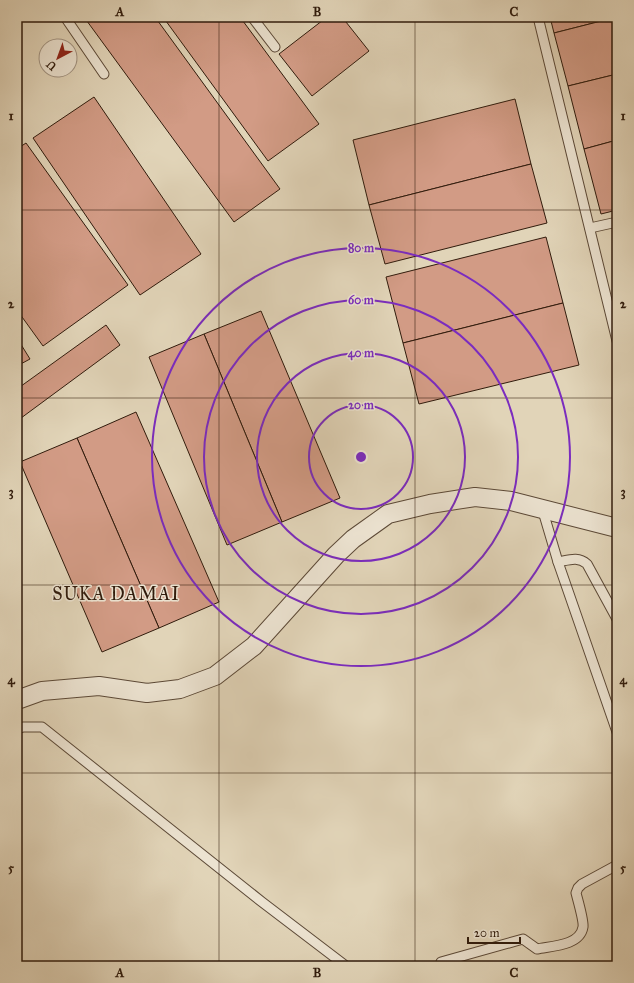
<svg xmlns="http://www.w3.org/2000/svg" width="634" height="983" font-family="'IM FELL Great Primer',serif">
<rect width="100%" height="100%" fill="#e1d4b8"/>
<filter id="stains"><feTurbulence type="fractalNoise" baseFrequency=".005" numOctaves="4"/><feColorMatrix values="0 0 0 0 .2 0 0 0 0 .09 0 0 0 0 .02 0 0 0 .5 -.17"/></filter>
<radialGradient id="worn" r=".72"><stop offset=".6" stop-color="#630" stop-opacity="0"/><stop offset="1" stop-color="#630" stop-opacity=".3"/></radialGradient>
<g fill="#d29b85" stroke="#301b0c">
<polygon points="84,17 155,17 280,189 234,222"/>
<polygon points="163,17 240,17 319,124 268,161"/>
<polygon points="327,17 342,17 369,51 312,96 279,54"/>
<polygon points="550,17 617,17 554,33"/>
<polygon points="617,17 617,74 568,86 554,33"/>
<polygon points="617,74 617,140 584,149 568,86"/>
<polygon points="94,97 201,254 140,295 33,138"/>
<polygon points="515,99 531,164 369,205 353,140"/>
<polygon points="617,140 617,210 601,214 584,149"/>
<polygon points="26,143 128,285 43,346 17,310 17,149"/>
<polygon points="531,164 547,223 385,264 369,205"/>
<polygon points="546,237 563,303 403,343 386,277"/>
<polygon points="563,303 579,365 419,404 403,343"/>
<polygon points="261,311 340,498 282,522 204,334"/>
<polygon points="106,325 120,345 17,421 17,389"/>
<polygon points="204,334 282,522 227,545 149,357"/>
<polygon points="17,338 30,359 17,366"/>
<polygon points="136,412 219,602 159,628 77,438"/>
<polygon points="77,438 159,628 102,652 20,462"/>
</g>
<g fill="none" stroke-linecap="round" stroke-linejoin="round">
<defs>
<g id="service">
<polyline points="65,17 104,74"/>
<polyline points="252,17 275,47"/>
<polyline points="538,17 617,341"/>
<polyline points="590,228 617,222"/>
<polyline points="542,508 558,562 617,732"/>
<path d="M558,562C569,560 578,556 587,564L617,619"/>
<polyline points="17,729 23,727 42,727 262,902 346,966"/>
<path d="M441,962L523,939L537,949C551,946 580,946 583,927C584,921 578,901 576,893L578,888L582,884L617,865"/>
</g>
<polyline id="minor" points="17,700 42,691 99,686 147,693 180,689 215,676 254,646 336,555 353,539 388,514 430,504 475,497 511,501 617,528"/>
</defs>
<use href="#service" stroke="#5c4937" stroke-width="11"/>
<use href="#minor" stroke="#5c4937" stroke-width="20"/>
<use href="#service" stroke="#ece3d1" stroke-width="9"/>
<use href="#minor" stroke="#ece3d1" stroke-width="18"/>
</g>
<path fill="none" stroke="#301b0c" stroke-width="1" stroke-opacity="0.55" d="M219,17V966M415,17V966M17,210H617M17,398H617M17,585H617M17,773H617"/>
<g fill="none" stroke="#7b2cbf" stroke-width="2">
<circle cx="361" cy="457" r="52"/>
<circle cx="361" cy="457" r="104"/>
<circle cx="361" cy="457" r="157"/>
<circle cx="361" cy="457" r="209"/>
</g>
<g text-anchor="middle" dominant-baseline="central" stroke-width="3" stroke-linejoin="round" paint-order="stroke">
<g font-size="18" letter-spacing="1" fill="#301b0c" stroke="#ece3d1">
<text x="116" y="594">SUKA DAMAI</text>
</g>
</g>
<circle cx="361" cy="457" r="6" fill="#7b2cbf" stroke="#ece3d1" stroke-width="2"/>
<g font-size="12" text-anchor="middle" font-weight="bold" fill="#7b2cbf" stroke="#ece3d1" stroke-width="3" stroke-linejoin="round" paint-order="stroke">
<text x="361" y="252">80 m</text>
<text x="361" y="304">60 m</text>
<text x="361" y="357">40 m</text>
<text x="361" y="409">20 m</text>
</g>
<rect width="634" height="983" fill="none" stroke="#e1d4b8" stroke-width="44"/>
<g transform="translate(58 58) rotate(221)"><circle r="19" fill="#ece3d1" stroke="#a19382"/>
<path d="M0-3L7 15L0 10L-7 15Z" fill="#8f2418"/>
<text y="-6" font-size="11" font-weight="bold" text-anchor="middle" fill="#301b0c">U</text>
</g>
<path d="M468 937v6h52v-6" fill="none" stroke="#301b0c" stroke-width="2"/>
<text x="474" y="937" font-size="12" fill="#301b0c" stroke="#ece3d1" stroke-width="3" paint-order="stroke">20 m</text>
<rect x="22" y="22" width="590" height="939" fill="none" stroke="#301b0c" stroke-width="1.5"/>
<g font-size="13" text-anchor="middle" font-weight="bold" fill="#301b0c">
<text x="120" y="16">A</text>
<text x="317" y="16">B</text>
<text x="514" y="16">C</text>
<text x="11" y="120">1</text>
<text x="623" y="120">1</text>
<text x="11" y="308">2</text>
<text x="623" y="308">2</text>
<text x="11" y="496">3</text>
<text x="623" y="496">3</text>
<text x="11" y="684">4</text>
<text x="623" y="684">4</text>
<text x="11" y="872">5</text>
<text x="623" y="872">5</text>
<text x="120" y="977">A</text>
<text x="317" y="977">B</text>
<text x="514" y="977">C</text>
</g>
<rect width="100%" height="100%" filter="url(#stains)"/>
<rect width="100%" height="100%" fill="url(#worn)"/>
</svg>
